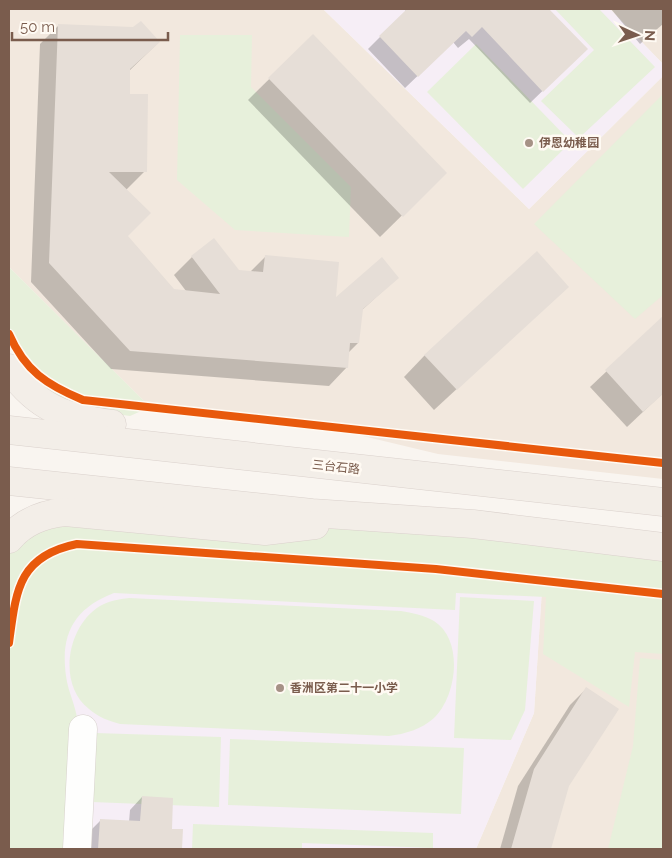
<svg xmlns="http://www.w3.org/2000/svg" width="672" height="858" font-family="Raleway,'Noto Sans SC',sans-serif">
<rect width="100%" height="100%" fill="#f9f5f0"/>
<g fill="#f2e8de">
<polygon points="9,9 323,9 529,209 663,76 663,479 438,454 317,425 150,407 9,267"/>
<polygon points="610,9 663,9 663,64"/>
<polygon points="542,589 663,610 663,849 476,849 534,713"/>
</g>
<g fill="#f6eef6">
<polygon points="323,9 610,9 663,64 663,76 529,209"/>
<polygon points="79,566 542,589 534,713 476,849 20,849"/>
</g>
<g fill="#e7f0db">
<polygon points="555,9 599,9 655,67 579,138 541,101 594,50"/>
<polygon points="180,35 252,35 251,87 351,187 349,237 235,230 177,180"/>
<polygon points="476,44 571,142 523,189 427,92"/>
<polygon points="663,94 663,295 635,319 534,224"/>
<polygon points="9,267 150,407 130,416 82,409 57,398 29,377 9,347"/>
<path d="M376,518L663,549V654L635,652L629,707L543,654L546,597L456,593L455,610L114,593C75,608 60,633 66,676C68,693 78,709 78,728C77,768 74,809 71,849H9V540L29,523Z"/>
<polygon points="460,597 534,601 525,710 511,740 454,738"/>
<path d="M129,598L401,611C412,613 424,615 434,621C464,640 457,696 434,718C422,729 405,734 389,736L120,724C109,721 98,717 89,709C57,684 67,626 100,606C109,601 119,599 129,598Z"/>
<polygon points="640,658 663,660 663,849 608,849 633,746"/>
<polygon points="95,733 221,737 219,807 92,802"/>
<polygon points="230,739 464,748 461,814 228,805"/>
<polygon points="193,824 433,833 433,848 302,843 302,849 192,849"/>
</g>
<g fill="#0003">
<polygon points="404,9 547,9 586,49 530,103 469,39 458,48 453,42 405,88 368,49 406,11"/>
<polygon points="611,9 663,9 663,24 640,44"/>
<polygon points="58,26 159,42 129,71 129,95 145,171 126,190 127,236 174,290 186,291 174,275 192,257 238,271 250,272 266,256 334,300 397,278 361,311 358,343 348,353 347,367 329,386 111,369 31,282 40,44"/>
<polygon points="313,36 445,173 380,237 248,100"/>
<polygon points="567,287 434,410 404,377 425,355"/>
<polygon points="663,318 663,393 627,427 590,387"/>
<polygon points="586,689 568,786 550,849 500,849 518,786 570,705"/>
<polygon points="142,797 170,830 182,831 181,849 87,849 88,833 100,821 129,822 130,810"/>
</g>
<g fill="#e6ded7">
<polygon points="407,9 549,9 588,49 543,92 482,27 472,37 466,31 418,77 379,36"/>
<polygon points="141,21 160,42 130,69 130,94 148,94 147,172 109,172 151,213 128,236 174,289 220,294 191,256 214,238 239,270 263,272 265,255 339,262 336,297 382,257 399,278 363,309 359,343 350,343 348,368 130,351 49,263 58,24 133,27"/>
<polygon points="313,34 447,173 403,217 268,78"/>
<polygon points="537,251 569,287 457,390 424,355"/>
<polygon points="663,316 663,394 643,412 605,370"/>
<polygon points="586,687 619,709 569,786 551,849 511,849 534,769"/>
<polygon points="142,796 173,798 172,829 183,829 182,849 98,849 100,819 140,821"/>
</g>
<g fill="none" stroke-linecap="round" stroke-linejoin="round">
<defs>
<polyline id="minor" points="77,849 83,729"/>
<g id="major">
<path d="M9,368C37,408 65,418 112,424"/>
<polyline points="9,430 663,502"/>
<polyline points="9,481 312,513 473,524 663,547"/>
<path d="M9,539C23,522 44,514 65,512L265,531L315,525"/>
</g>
</defs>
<use href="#minor" stroke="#d7d1cb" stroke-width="29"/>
<use href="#major" stroke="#dad1cc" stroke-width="29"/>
<use href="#minor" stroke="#fefefd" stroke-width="28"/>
<use href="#major" stroke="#f3eee8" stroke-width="28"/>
<defs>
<g id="cycleway">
<path d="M9,334C25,371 47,385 83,400L663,463"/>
<path d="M9,643C16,591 18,556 77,544L436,569L663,594"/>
</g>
</defs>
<use href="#cycleway" stroke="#fffaf3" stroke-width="11"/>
<use href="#cycleway" stroke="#e8590c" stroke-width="8"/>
</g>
<g fill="#a69286" stroke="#fffaf3" stroke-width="2">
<circle cx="529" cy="143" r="5"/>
<circle cx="280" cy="688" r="5"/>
</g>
<g text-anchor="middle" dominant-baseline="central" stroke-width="5" stroke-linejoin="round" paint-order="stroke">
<g font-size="12" font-weight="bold" fill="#7a5c4d" stroke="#fffaf3" text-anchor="start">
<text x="539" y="143">伊恩幼稚园</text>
<text x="290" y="688">香洲区第二十一小学</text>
</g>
<g font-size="12" fill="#7a5c4d" stroke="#fffaf3">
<text transform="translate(336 467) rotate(6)">三台石路</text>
</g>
</g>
<rect width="672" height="858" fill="none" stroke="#7a5c4d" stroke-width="20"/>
<g transform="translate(637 35) rotate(93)" stroke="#fffaf3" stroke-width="4" paint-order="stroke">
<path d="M0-4L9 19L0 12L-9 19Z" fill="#7a5c4d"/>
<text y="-8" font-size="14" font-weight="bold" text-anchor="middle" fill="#7a5c4d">N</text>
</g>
<path d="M12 32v8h156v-8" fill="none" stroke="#7a5c4d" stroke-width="2.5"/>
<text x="20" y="32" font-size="15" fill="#7a5c4d" stroke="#fffaf3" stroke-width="4" paint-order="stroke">50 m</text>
</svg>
